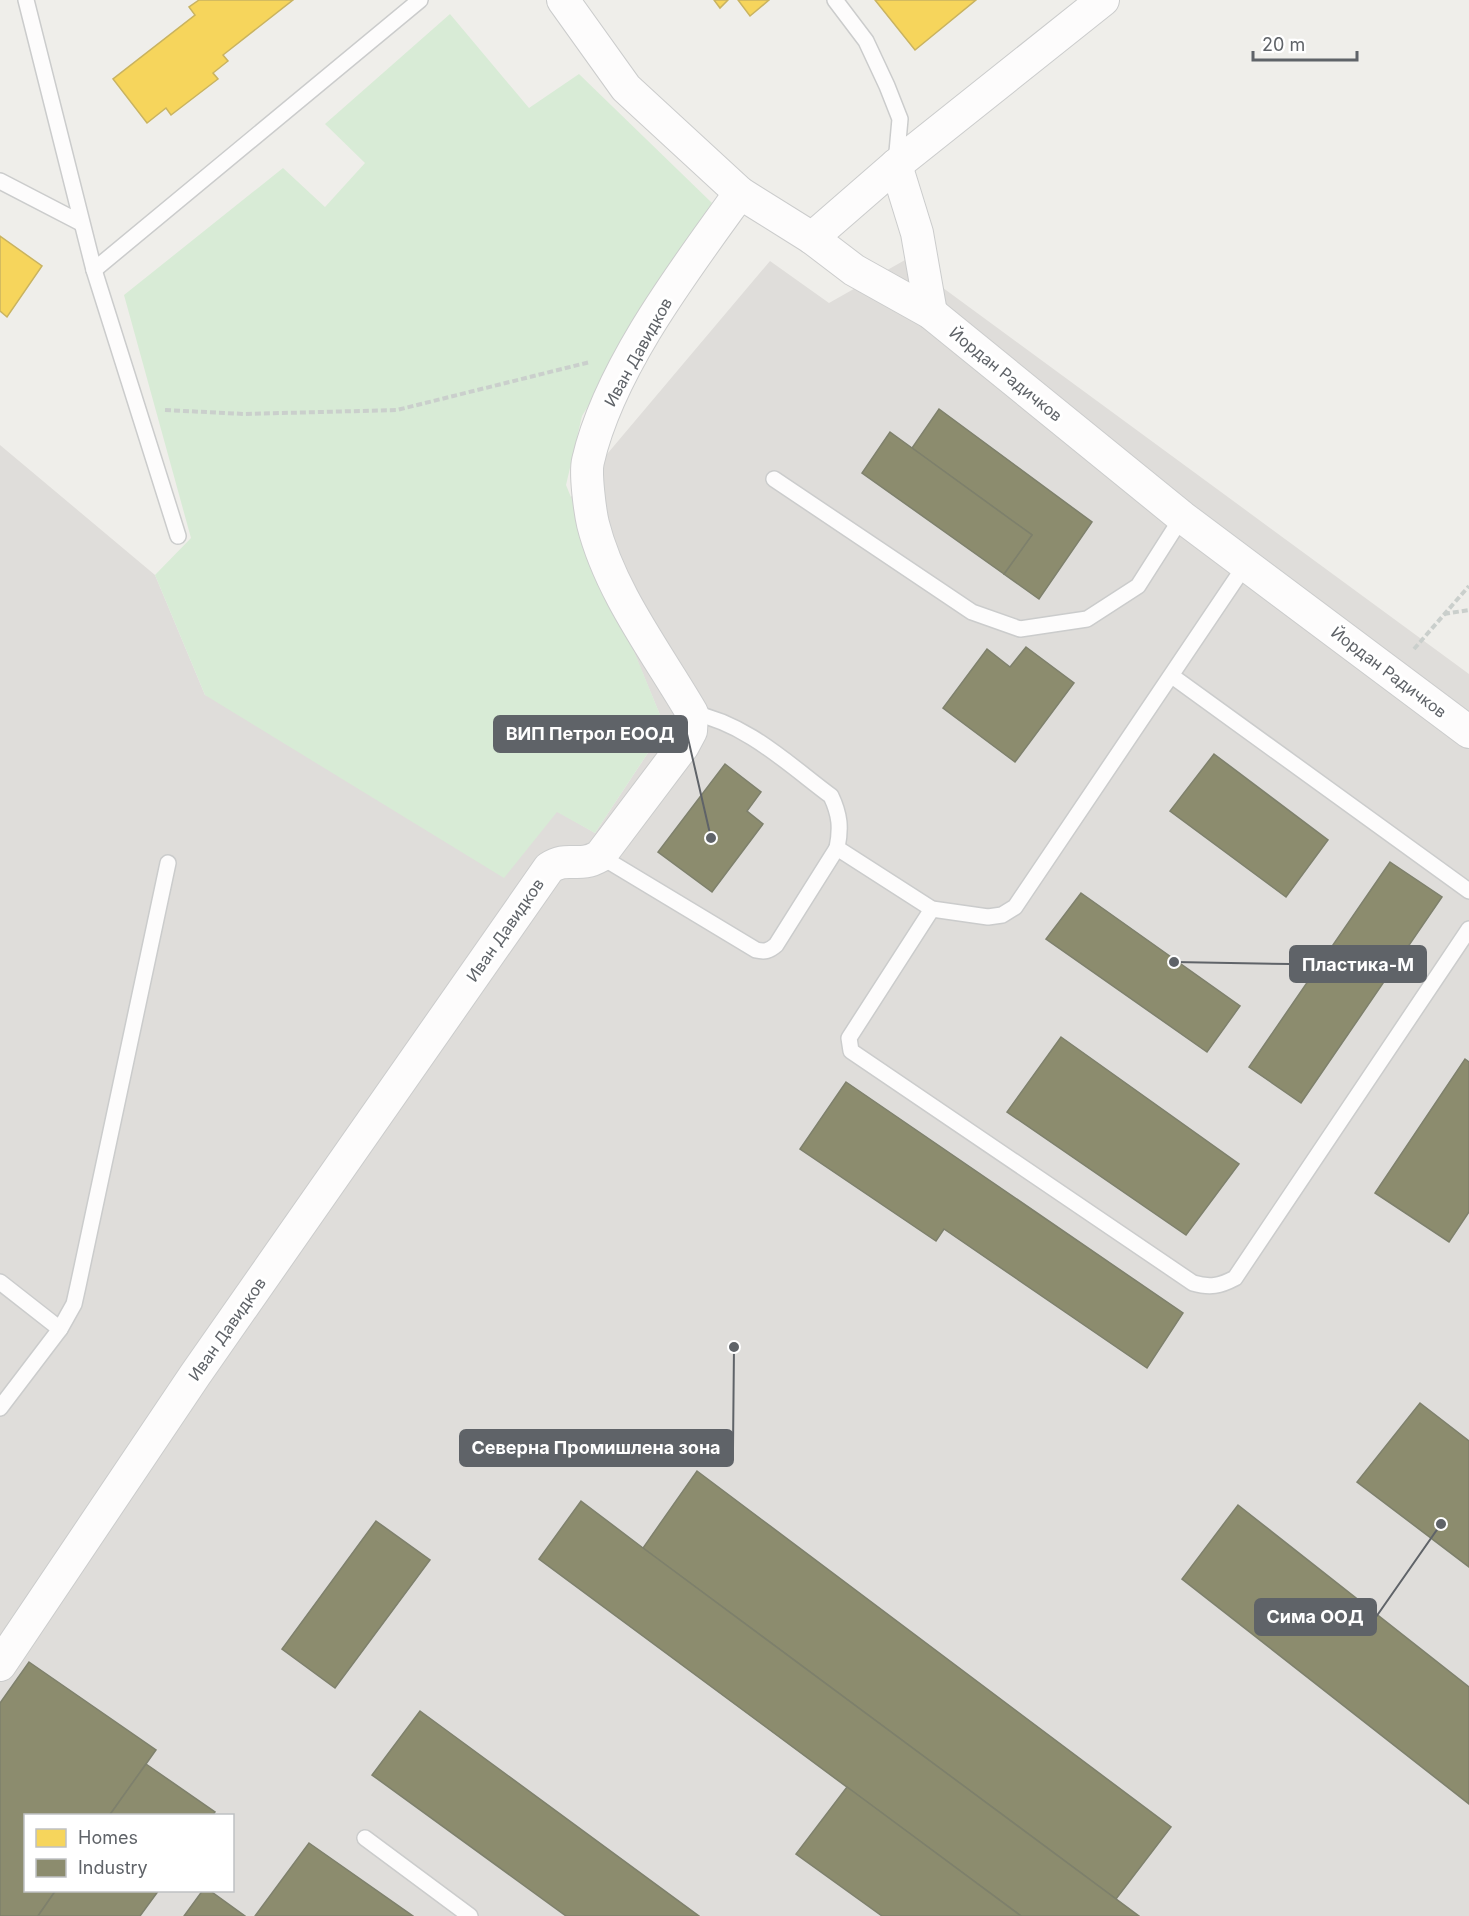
<svg xmlns="http://www.w3.org/2000/svg" width="1469" height="1916" font-family="Inter,sans-serif">
<rect width="100%" height="100%" fill="#efeeea"/>
<path fill="#dfddda" fill-rule="evenodd" d="M905,260L1469,674V1916H0V445L155,575L205,695L557,811L595,833L665,727L570,498L770,261L829,303ZM26,1816H232V1890H26Z"/>
<polygon fill="#d8ebd6" points="450,14 529,108 579,74 712,203 582,416 566,485 665,727 595,833 557,812 504,878 205,695 155,575 191,538 124,295 283,168 325,207 365,163 325,124"/>
<g fill="#f6d55c" stroke="#c9b360" stroke-width="1.5">
<polygon points="199,0 293,0 223,55 228,61 213,73 218,79 171,115 166,108 147,123 113,79 195,15 189,7"/>
<polygon points="714,0 728,0 720,8"/>
<polygon points="738,0 769,0 750,16"/>
<polygon points="875,0 976,0 915,50"/>
<polygon points="0,236 42,266 7,317 0,311"/>
</g>
<g fill="#8c8c6e" stroke="#7e806c" stroke-width="1.5">
<polygon points="939,409 1092,522 1039,599 1004,574 1032,535 912,448"/>
<polygon points="890,432 1032,535 1004,574 862,473"/>
<polygon points="1026,647 1074,683 1015,762 943,708 987,649 1010,667"/>
<polygon points="1214,754 1328,840 1286,897 1170,811"/>
<polygon points="725,764 761,792 747,811 763,824 712,892 658,852"/>
<polygon points="1390,862 1442,897 1301,1103 1249,1067"/>
<polygon points="1081,893 1240,1006 1207,1052 1046,939"/>
<polygon points="1061,1037 1239,1164 1186,1235 1007,1112"/>
<polygon points="1465,1059 1469,1062 1469,1212 1449,1242 1375,1193"/>
<polygon points="846,1082 1183,1313 1147,1368 944,1229 936,1241 800,1149"/>
<polygon points="1420,1403 1469,1441 1469,1567 1357,1482"/>
<polygon points="697,1471 1171,1827 1116,1899 643,1548"/>
<polygon points="581,1501 643,1548 1139,1916 1021,1916 539,1559"/>
<polygon points="1238,1505 1469,1687 1469,1804 1182,1579"/>
<polygon points="376,1521 430,1560 335,1688 282,1649"/>
<polygon points="29,1662 156,1750 109,1816 26,1816 26,1890 56,1890 38,1916 0,1916 0,1703"/>
<polygon points="420,1711 699,1916 566,1916 372,1775"/>
<polygon points="146,1764 215,1812 212,1816 109,1816"/>
<polygon points="847,1787 1021,1916 882,1916 796,1854"/>
<polygon points="309,1843 413,1916 255,1916"/>
<polygon points="56,1890 159,1890 140,1916 38,1916"/>
<polygon points="203,1890 209,1890 245,1916 184,1916"/>
</g>
<g fill="none" stroke-linecap="round" stroke-linejoin="round">
<defs>
<g id="lane">
<polyline points="26,0 94,270 420,0"/>
<polyline points="835,0 866,41 887,86 900,119 896,163"/>
<polyline points="0,181 81,223"/>
<polyline points="94,270 178,536"/>
<polyline points="774,479 972,612 1020,629 1087,619 1138,586 1182,517"/>
<polyline points="1172,676 1469,891"/>
<path d="M692,713C746,723 788,764 831,796C840,815 841,828 837,848"/>
<path d="M600,856L756,950C765,952 769,951 776,945L837,848L932,909L988,917L1002,915L1015,907L1246,564"/>
<path d="M932,909L849,1038L851,1051L1193,1283C1210,1288 1220,1286 1235,1278L1469,929"/>
<polyline points="0,1282 60,1329 0,1408"/>
<polyline points="60,1329 74,1304 78,1286 168,863"/>
<polyline points="365,1838 470,1916"/>
</g>
<g id="street">
<polyline points="563,0 626,88 740,193 812,238 854,270 931,313 1182,517 1469,732"/>
<polyline points="896,165 917,233 931,313"/>
<polyline points="812,238 896,165 1103,0"/>
<path d="M0,1665L195,1375L549,868C568,855 578,869 600,856L683,746L691,731L692,713C657,653 610,592 593,524C590,511 585,473 588,461C609,369 685,269 740,193"/>
</g>
</defs>
<use href="#lane" stroke="#cbcccc" stroke-width="18"/>
<use href="#street" stroke="#cbcccc" stroke-width="34"/>
<g stroke="#cacfcc" stroke-width="4" stroke-dasharray="6 3" stroke-linecap="butt">
<polyline points="165,410 245,414 397,410 590,362"/>
<polyline points="1444,614 1469,610"/>
<polyline points="1414,649 1469,586"/>
</g>
<use href="#lane" stroke="#fdfcfc" stroke-width="15"/>
<use href="#street" stroke="#fdfcfc" stroke-width="32"/>
</g>
<g text-anchor="middle" dominant-baseline="central" stroke-width="6" stroke-linejoin="round" paint-order="stroke">
<g font-size="16" fill="#5f6368" stroke="#fff">
<text transform="translate(638 352) rotate(-61)">Иван Давидков</text>
<text transform="translate(1006 374) rotate(39)">Йордан Радичков</text>
<text transform="translate(1389 672) rotate(37)">Йордан Радичков</text>
<text transform="translate(505 930) rotate(-55)">Иван Давидков</text>
<text transform="translate(227 1329) rotate(-55)">Иван Давидков</text>
</g>
</g>
<path fill="none" stroke="#5f6368" stroke-width="2" d="M711 838L687 734M1174 962L1290 964M734 1347L733 1448M1441 1524L1376 1617"/>
<g fill="#5f6368" stroke="#fff" stroke-width="2">
<circle cx="711" cy="838" r="6"/>
<circle cx="1174" cy="962" r="6"/>
<circle cx="734" cy="1347" r="6"/>
<circle cx="1441" cy="1524" r="6"/>
</g>
<g fill="#5f6368" stroke="#5f6368" stroke-width="2">
<rect x="494" y="716" width="193" height="36" rx="6"/>
<rect x="1290" y="946" width="136" height="36" rx="6"/>
<rect x="460" y="1430" width="273" height="36" rx="6"/>
<rect x="1255" y="1599" width="121" height="36" rx="6"/>
</g>
<g font-size="18" text-anchor="middle" font-weight="bold" fill="#fff">
<text x="590" y="740">ВИП Петрол ЕООД</text>
<text x="1358" y="971">Пластика-М</text>
<text x="596" y="1454">Северна Промишлена зона</text>
<text x="1315" y="1623">Сима ООД</text>
</g>
<rect x="24" y="1814" width="210" height="78" fill="#ffffff" stroke="#bfc1c3" stroke-width="1.5"/>
<rect x="36" y="1829" width="30" height="18" fill="#f6d55c" stroke="#bfc1c3" stroke-width="1.5"/>
<text x="78" y="1844" font-size="18" fill="#5f6368">Homes</text>
<rect x="36" y="1859" width="30" height="18" fill="#8c8c6e" stroke="#bfc1c3" stroke-width="1.5"/>
<text x="78" y="1874" font-size="18" fill="#5f6368">Industry</text>
<path d="M1253 51v9h104v-9" fill="none" stroke="#5f6368" stroke-width="3"/>
<text x="1262" y="51" font-size="18" fill="#5f6368" stroke="#ffffff" stroke-width="4.5" paint-order="stroke">20 m</text>
</svg>
